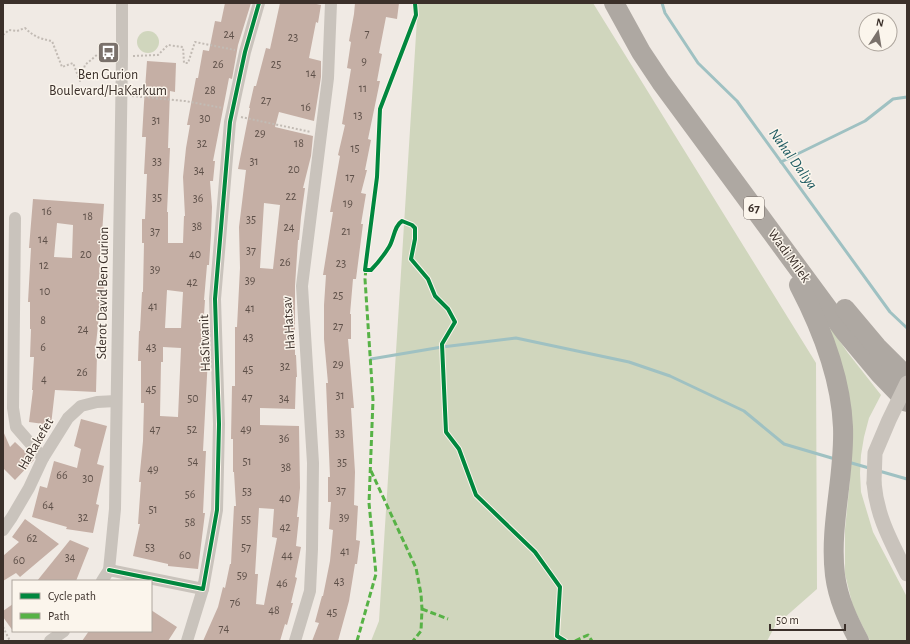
<svg xmlns="http://www.w3.org/2000/svg" width="910" height="644" font-family="'Alegreya Sans',sans-serif">
<rect width="100%" height="100%" fill="#f0eae4"/>
<g fill="#d0d6bd">
<polygon points="418,3 593,3 816,363 817,589 775,626 767,641 371,641 379,621"/>
<circle cx="148" cy="42" r="11"/>
<polygon points="830,327 848,353 881,395 869,418 864,437 861,455 860,473 861,492 873,532 907,597 907,641 870,641 853,607 845,574 845,529 850,480"/>
</g>
<g fill="none" stroke-linecap="round" stroke-linejoin="round">
<g stroke="#9fc1c2" stroke-width="3">
<polyline points="662,3 665,13 698,63 737,101 890,312 907,328"/>
<polyline points="781,162 865,121 893,99 907,97"/>
<polyline points="371,359 442,347 516,338 629,362 670,376 744,411 784,444 835,459"/>
<polyline points="848,462 869,468"/>
<polyline points="879,471 907,479"/>
</g>
</g>
<g fill="#c5afa5" fill-rule="evenodd">
<path d="M225,3H251L238,45L232,79L229,78L213,161H215L213,181H210L212,207L211,235L209,265H207L204,300H205L203,329L207,330L206,357H208L203,451H206L203,513H205L198,569L168,566V564L133,556L140,524H138L141,482H139L143,441L144,403H141V361H138L139,331H140L142,292H143L144,243H142V219H145L147,174H144L146,137H142L144,103L147,61L176,63L175,92L170,91L168,148H170L167,212H168V243H183L184,216H185L183,177L186,148L190,125H187L196,78H198L203,50L209,51L215,21L221,22ZM167,290L183,292L181,328H165ZM163,347L181,348L178,417L160,416L161,362H163Z"/>
<path d="M280,3H312L321,5L318,23L316,22L309,58L321,61V77L314,121L279,112L275,127L313,136L311,156L303,188H305L301,217L299,240H298L295,286V355H296L297,377H296L295,409L260,408V425L299,426L300,488L297,517H299L296,546L301,547L295,577L297,578L291,603H293L287,625L285,624L280,641H203L218,607L223,587L225,588L230,564H231L234,506H236L234,472H233V439H231L232,386H235V327H237L240,268L239,227L246,170L238,169L250,108H249L254,86H256L266,48L270,49ZM264,203L280,205L273,269L260,268ZM259,508L274,509L272,537L277,538L264,605L256,604L258,574H255Z"/>
<polygon points="355,3 399,3 397,19 386,17 379,53 382,54 377,81 380,81 368,139 371,140 365,170 367,170 361,193 366,194 361,224 363,224 356,279 353,279 350,314 351,314 351,339 348,339 354,408 351,408 355,472 354,505 358,506 356,540 360,541 357,564 355,564 349,601 338,641 312,641 319,623 315,622 322,596 323,596 330,561 333,530 329,529 331,502 328,502 328,477 330,477 326,383 328,383 324,339 324,305 326,275 323,275 333,212 330,212 340,156 338,155 345,125 342,124 351,69 347,68 351,42 349,41 354,14"/>
<path d="M33,199L104,204L99,279L104,280L103,306H100L95,354H97L96,392L55,390L51,425L29,422L33,390H32L34,357H30L31,329H30V302H28L31,248H29ZM57,223L73,225L72,258L54,257Z"/>
<polygon points="81,419 107,426 97,464 104,466 96,504 99,505 93,533 66,529 67,527 32,517 40,486 47,488 54,461 77,468 81,449 74,446"/>
<polygon points="3,431 10,447 15,442 34,460 15,480 3,468"/>
<polygon points="25,519 59,544 20,577 16,573 3,581 3,556 19,542 12,537"/>
<polygon points="70,540 89,548 76,581 37,581"/>
<polygon points="13,604 13,631 3,617 3,611"/>
<polygon points="151,610 177,627 168,641 82,641 89,631 151,631"/>
</g>
<g fill="none" stroke-linecap="round" stroke-linejoin="round">
<g stroke="#c2bbb4" stroke-width="2" stroke-dasharray="2 2" stroke-linecap="butt">
<path d="M3,35L9,30L17,31L25,28C33,36 40,39 52,41L62,67L73,63L80,81L85,65L98,54L112,49"/>
<polyline points="133,56 158,55 168,45 183,47 184,63 188,63 195,42 235,50"/>
<polyline points="132,96 185,101 223,108"/>
<polyline points="241,117 311,132"/>
<polyline points="3,627 10,641"/>
</g>
<g stroke="#c9c3bc" stroke-width="12">
<polyline points="15,218 13,408 16,427 43,458"/>
<polyline points="3,530 12,517 29,488 43,458 68,418 81,406 97,402 116,401"/>
<polyline points="109,570 203,589 217,510 219,424 215,299 230,122 245,52 259,3"/>
<polyline points="102,581 109,570 115,509 122,56 122,3"/>
<polyline points="50,641 64,631"/>
<polyline points="187,641 203,589"/>
<polyline points="295,641 310,591 312,549 313,463 302,286 328,78 331,3"/>
</g>
<path stroke="#c9c3bc" stroke-width="15" d="M874,483C877,518 892,543 907,574"/>
<g stroke="#aea8a2" stroke-width="20">
<polyline points="614,3 641,52 661,82 845,332 880,374 907,402"/>
<path d="M799,285C822,329 841,377 843,427C845,476 829,526 835,575C838,599 848,620 859,641"/>
<polyline points="845,309 877,347 907,377"/>
</g>
<polyline stroke="#c9c3bc" stroke-width="15" points="874,483 875,453 889,420 907,383"/>
<g stroke="#57b246" stroke-width="3" stroke-dasharray="6 3" stroke-linecap="butt">
<polyline points="371,471 416,568 421,594 422,609 421,631 413,641"/>
<polyline points="422,609 448,619"/>
<polyline points="357,641 376,574 369,503 373,400 365,279 366,268"/>
<polyline points="575,641 588,635 592,641"/>
</g>
<defs>
<g id="cycleway">
<path d="M415,3L416,15L380,109L377,177L365,270H371C378,263 384,255 389,247C394,239 394,226 402,221L412,225L415,228V239L411,259L428,279L435,296L448,309L455,322L442,344L446,432L459,449L476,495L535,552L560,587L557,636L565,641"/>
<polyline points="109,570 203,589 217,510 219,424 215,299 230,122 245,52 259,3"/>
</g>
</defs>
<use href="#cycleway" stroke="#fbf5ec" stroke-width="6"/>
<use href="#cycleway" stroke="#00873e" stroke-width="4"/>
</g>
<defs>
<symbol id="bus-square" viewBox="-11 -11 22 22"><rect x="-9" y="-9" width="18" height="18" rx="4" fill="#7a716b" stroke="#fbf5ec"/><path d="M-5-6H5V4H4V6H2V4H-2V6H-4V4H-5ZM-3.5-4V0h7V-4ZM-3.5 1.2v1.5H-2V1.2ZM2 1.2v1.5H3.5V1.2Z" fill="#fff"/></symbol>
</defs>
<g fill-rule="evenodd">
<use href="#bus-square" x="96" y="40" width="25" height="25"/>
</g>
<g text-anchor="middle" dominant-baseline="central" stroke-width="3" stroke-linejoin="round" paint-order="stroke">
<g font-size="12" fill="#5e5049">
<text x="367" y="33">7</text>
<text x="229" y="34">24</text>
<text x="293" y="37">23</text>
<text x="364" y="61">9</text>
<text x="218" y="64">26</text>
<text x="276" y="64">25</text>
<text x="311" y="73">14</text>
<text x="363" y="88">11</text>
<text x="210" y="90">28</text>
<text x="266" y="100">27</text>
<text x="306" y="107">16</text>
<text x="358" y="115">13</text>
<text x="205" y="118">30</text>
<text x="156" y="120">31</text>
<text x="260" y="133">29</text>
<text x="202" y="143">32</text>
<text x="299" y="143">18</text>
<text x="355" y="148">15</text>
<text x="157" y="161">33</text>
<text x="254" y="161">31</text>
<text x="294" y="169">20</text>
<text x="199" y="170">34</text>
<text x="350" y="177">17</text>
<text x="291" y="196">22</text>
<text x="157" y="197">35</text>
<text x="198" y="198">36</text>
<text x="348" y="203">19</text>
<text x="47" y="211">16</text>
<text x="88" y="216">18</text>
<text x="251" y="219">35</text>
<text x="197" y="226">38</text>
<text x="289" y="227">24</text>
<text x="155" y="231">37</text>
<text x="346" y="231">21</text>
<text x="43" y="239">14</text>
<text x="251" y="250">37</text>
<text x="86" y="254">20</text>
<text x="195" y="254">40</text>
<text x="285" y="262">26</text>
<text x="341" y="263">23</text>
<text x="44" y="265">12</text>
<text x="155" y="269">39</text>
<text x="250" y="280">39</text>
<text x="192" y="282">42</text>
<text x="45" y="291">10</text>
<text x="338" y="295">25</text>
<text x="153" y="306">41</text>
<text x="250" y="308">41</text>
<text x="43" y="320">8</text>
<text x="338" y="326">27</text>
<text x="83" y="329">24</text>
<text x="248" y="337">43</text>
<text x="43" y="347">6</text>
<text x="151" y="347">43</text>
<text x="338" y="364">29</text>
<text x="285" y="366">32</text>
<text x="248" y="369">45</text>
<text x="82" y="372">26</text>
<text x="44" y="379">4</text>
<text x="151" y="389">45</text>
<text x="340" y="395">31</text>
<text x="247" y="397">47</text>
<text x="193" y="398">50</text>
<text x="284" y="398">34</text>
<text x="155" y="429">47</text>
<text x="192" y="429">52</text>
<text x="246" y="429">49</text>
<text x="340" y="433">33</text>
<text x="284" y="438">36</text>
<text x="193" y="461">54</text>
<text x="247" y="461">51</text>
<text x="342" y="462">35</text>
<text x="286" y="467">38</text>
<text x="153" y="469">49</text>
<text x="62" y="475">66</text>
<text x="88" y="478">30</text>
<text x="341" y="490">37</text>
<text x="247" y="491">53</text>
<text x="190" y="494">56</text>
<text x="285" y="498">40</text>
<text x="48" y="505">64</text>
<text x="153" y="509">51</text>
<text x="83" y="517">32</text>
<text x="344" y="517">39</text>
<text x="246" y="519">55</text>
<text x="190" y="522">58</text>
<text x="285" y="527">42</text>
<text x="32" y="538">62</text>
<text x="150" y="547">53</text>
<text x="246" y="547">57</text>
<text x="345" y="551">41</text>
<text x="185" y="555">60</text>
<text x="287" y="555">44</text>
<text x="70" y="557">34</text>
<text x="19" y="560">60</text>
<text x="242" y="575">59</text>
<text x="339" y="581">43</text>
<text x="282" y="583">46</text>
<text x="235" y="602">76</text>
<text x="274" y="610">48</text>
<text x="332" y="612">45</text>
<text x="224" y="628">74</text>
</g>
<rect fill="#fbf5ec" stroke="#756b64" stroke-width="1" x="744" y="197" width="20" height="22" rx="3"/>
<g font-size="13" font-weight="bold" fill="#3b302a">
<text x="754" y="208">67</text>
</g>
<g font-size="14" fill="#3b302a" stroke="#fbf5ec">
<text x="108" y="75">Ben Gurion<tspan x="108" dy="16">Boulevard/HaKarkum</tspan></text>
</g>
<g font-size="14" fill="#3b302a" stroke="#fbf5ec">
<text transform="translate(789 256) rotate(54)">Wadi Milek</text>
<text transform="translate(103 293) rotate(-89)">Sderot David Ben Gurion</text>
<text transform="translate(289 323) rotate(-94)">HaHatsav</text>
<text transform="translate(205 343) rotate(-92)">HaSitvanit</text>
<text transform="translate(36 444) rotate(-60)">HaRakefet</text>
</g>
<g font-size="15" font-style="italic" fill="#1c5960" stroke="#fbf5ec">
<text transform="translate(793 159) rotate(54)">Nahal Daliya</text>
</g>
</g>
<rect width="910" height="644" fill="none" stroke="#3b302a" stroke-width="8"/>
<rect x="12" y="580" width="140" height="52" fill="#fbf5ec" stroke="#aea69e"/>
<rect x="20" y="593" width="20" height="6" fill="#00873e" stroke="#aea69e"/>
<text x="48" y="600" font-size="12" fill="#3b302a">Cycle path</text>
<rect x="20" y="613" width="20" height="6" fill="#57b246" stroke="#aea69e"/>
<text x="48" y="620" font-size="12" fill="#3b302a">Path</text>
<g transform="translate(878 32) rotate(12)"><circle r="19" fill="#fbf5ec" stroke="#aea69e"/>
<path d="M0-3L7 15L0 10L-7 15Z" fill="#7a716b"/>
<text y="-6" font-size="11" font-weight="bold" text-anchor="middle" fill="#3b302a">N</text>
</g>
<path d="M770 624v6h75v-6" fill="none" stroke="#3b302a" stroke-width="2"/>
<text x="776" y="624" font-size="12" fill="#3b302a" stroke="#fbf5ec" stroke-width="3" paint-order="stroke">50 m</text>
</svg>
